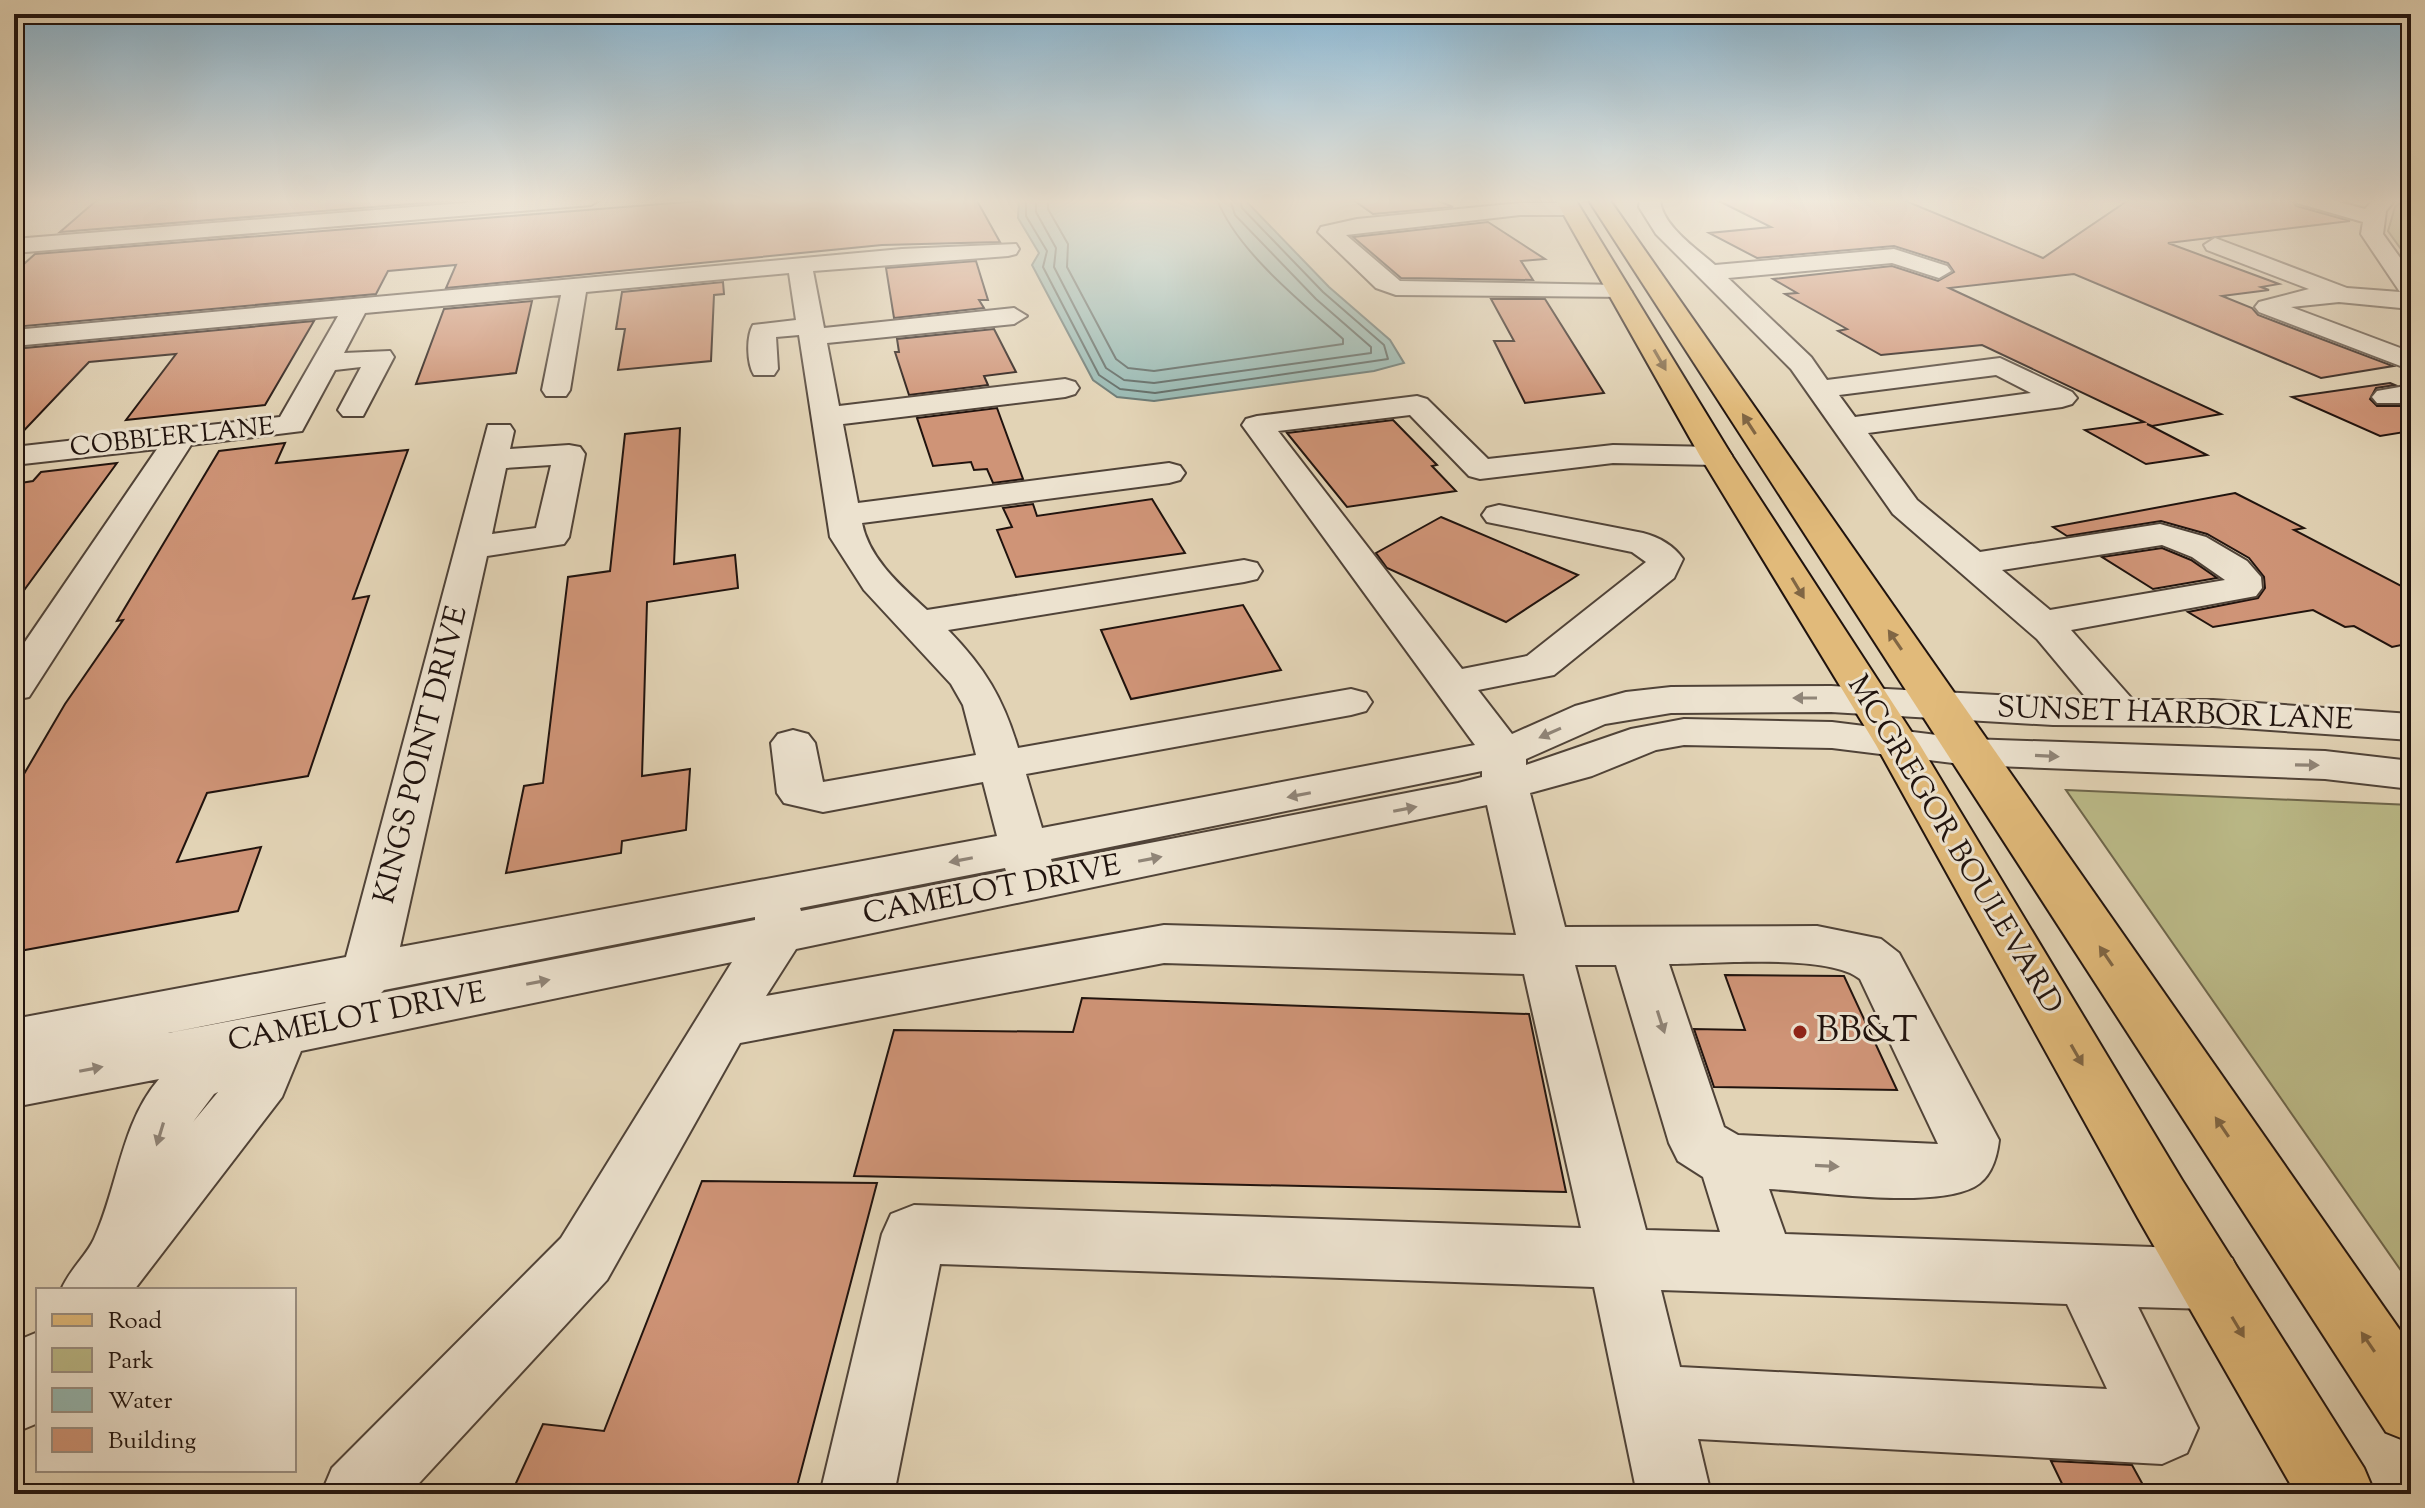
<svg xmlns="http://www.w3.org/2000/svg" width="2425" height="1508" font-family="'Sorts Mill Goudy',serif">
<rect width="100%" height="100%" fill="#e2d3b5"/>
<filter id="stains"><feTurbulence type="fractalNoise" baseFrequency=".0025" numOctaves="4"/><feColorMatrix values="0 0 0 0 .2 0 0 0 0 .09 0 0 0 0 .02 0 0 0 .5 -.17"/></filter>
<radialGradient id="worn" r=".72"><stop offset=".6" stop-color="#630" stop-opacity="0"/><stop offset="1" stop-color="#630" stop-opacity=".3"/></radialGradient>
<g fill="#bbba88" stroke="#6e664b" stroke-width="2">
<polygon points="2404,199 2411,199 2411,263 2388,231 2395,207"/>
<polygon points="2066,790 2411,805 2411,1285"/>
</g>
<polygon fill="#95b7b1" stroke="#667570" stroke-width="2" points="1019,199 1244,199 1329,287 1390,340 1404,363 1374,371 1154,401 1117,397 1093,380 1032,265 1039,253 1018,218"/>
<g fill="none" stroke-linecap="round" stroke-linejoin="round">
<g stroke="#5a6560" stroke-width="2">
<polyline points="1026,199 1026,216 1047,251 1043,267 1099,375 1120,389 1155,393 1388,359 1384,345 1323,292 1242,208 1240,199"/>
<polyline points="1036,199 1036,212 1056,248 1054,267 1106,368 1124,380 1154,383 1371,353 1371,347 1316,299 1235,215 1230,199"/>
<path d="M1048,199V209L1068,244L1067,267L1116,359L1128,368L1154,371L1343,344V339C1302,303 1236,250 1217,199"/>
</g>
</g>
<g fill="#cf9477" stroke="#20130e" stroke-width="2">
<polygon points="104,199 474,199 60,232 97,200"/>
<polygon points="724,199 976,199 1000,242 882,245 446,288 456,265 388,271 376,294 14,327 14,273 35,254"/>
<polygon points="1352,199 1434,199 1453,207 1373,214"/>
<polygon points="1715,199 1901,199 2043,258 2130,199 2291,199 2296,206 2350,221 2168,243 2279,284 2261,287 2269,290 2222,296 2252,308 2258,315 2393,366 2321,378 2074,274 1949,288 2221,414 2152,426 2147,424 2207,455 2146,464 2085,430 2144,422 1982,345 1881,355 1838,331 1847,329 1785,294 1797,293 1773,279 1892,266 1938,281 1954,272 1948,263 1894,246 1757,258 1709,233 1771,227"/>
<polygon points="1488,222 1545,259 1521,261 1533,280 1401,278 1353,237"/>
<polygon points="976,261 988,300 979,300 984,308 894,318 886,268"/>
<polygon points="723,282 724,294 714,295 711,361 618,370 625,329 616,329 622,292"/>
<polygon points="1491,299 1545,299 1604,393 1525,403 1494,341 1514,341"/>
<polygon points="532,301 516,373 416,384 444,309"/>
<polygon points="314,321 265,405 126,420 176,354 89,362 14,441 14,349"/>
<polygon points="994,329 1016,372 984,376 988,385 909,395 895,352 899,352 897,339"/>
<polygon points="2390,383 2395,385 2376,388 2370,399 2377,406 2411,406 2411,431 2380,436 2292,397"/>
<polygon points="997,408 1023,479 993,483 987,469 974,470 971,462 933,466 917,418"/>
<polygon points="1393,420 1437,465 1432,466 1456,491 1347,507 1287,433"/>
<polygon points="680,428 674,564 735,555 738,588 647,602 642,776 690,769 686,830 622,841 621,853 506,873 524,786 543,783 568,577 610,571 625,434"/>
<polygon points="285,443 276,463 408,450 353,599 369,596 308,776 207,793 177,862 261,847 238,911 14,952 14,791 65,704 123,620 117,621 219,451"/>
<polygon points="117,463 14,604 14,484 33,481 41,472"/>
<polygon points="2235,493 2304,528 2294,530 2411,591 2411,643 2392,647 2354,626 2345,627 2313,610 2213,627 2188,612 2258,598 2265,588 2264,577 2249,558 2207,534 2161,521 2067,536 2053,527"/>
<polygon points="1152,499 1185,553 1016,577 997,530 1012,527 1003,508 1033,504 1037,516"/>
<polygon points="1441,517 1578,575 1506,622 1387,568 1376,553"/>
<polygon points="2162,548 2191,560 2217,578 2153,589 2102,557"/>
<polygon points="1243,605 1281,670 1131,699 1101,630"/>
<polygon points="1725,975 1844,976 1897,1090 1714,1087 1694,1029 1745,1030"/>
<polygon points="1082,998 1529,1014 1566,1192 854,1176 894,1030 1073,1032"/>
<polygon points="702,1181 877,1183 795,1494 511,1494 543,1424 604,1431"/>
<polygon points="2051,1461 2132,1465 2148,1494 2067,1494"/>
</g>
<g fill="none" stroke-linecap="round" stroke-linejoin="round">
<defs>
<g id="minor">
<polygon points="512,199 601,199 591,205 14,253 14,239"/>
<path d="M1640,199H1660C1661,225 1697,249 1715,265L1894,249L1947,266L1951,271L1939,278L1892,263L1728,278L1811,357L1827,380L2000,358L2072,392L2077,398L2072,404L2062,407L1868,433L1917,500L1980,552L2160,524L2206,537L2247,561L2261,577L2262,588L2256,596L2071,630L2133,700H2213L2411,714V740L2213,726L2053,725L1831,712L1671,713L1605,724L1526,759V765L1631,729L1684,719L1832,722L1969,739L2325,751L2411,761V789L2325,779L1969,765L1832,748L1684,745L1656,750L1592,776L1530,793L1565,927L1817,926L1881,939L1899,953L1999,1140C1997,1158 1991,1178 1974,1187C1931,1209 1820,1192 1769,1189L1785,1234L2209,1249L2232,1258L2242,1279L2232,1300L2209,1309L2138,1307L2198,1428L2187,1453L2162,1464L1698,1439L1711,1494H1637L1594,1287L940,1264L894,1494H820L882,1234L891,1214L914,1205L1581,1228L1524,974L1164,963L740,1043L607,1280L409,1494H321L332,1468L561,1238L732,962L301,1051L282,1097L134,1290H61C70,1269 86,1256 94,1239C118,1187 121,1123 159,1079L14,1107V1019L346,957L488,425H510L514,431L510,449L569,445L580,447L585,454L569,537L564,544L487,556L400,947L997,836L983,782L823,812L784,803L777,793L771,743L778,734L793,730L808,734L815,743L823,782L976,755L963,705L951,684L864,590L830,537L799,335L776,337L778,369L774,375H754C747,364 746,337 753,325L796,320L789,273L586,292L570,390L566,396H546L542,390L561,295L365,313L344,353L390,351L394,357L363,416H343L338,410L361,367L335,370L302,431L191,445L29,697L14,700V658L157,449L14,465V447L280,417L338,316L14,346V330L902,249L1016,244L1019,249L1016,254L1008,256L813,271L824,328L1014,308L1027,316L1014,324L827,343L839,406L1065,379L1075,382L1079,388L1075,394L1065,397L843,424L858,503L1169,463L1180,466L1185,473L1180,480L1169,483L862,523C869,559 901,586 927,610L1244,560L1257,563L1262,571L1257,579L1244,582L948,630C985,668 1003,698 1018,748L1351,689L1366,693L1372,702L1366,711L1351,715L1026,774L1042,828L1475,745L1242,425L1246,419L1257,416L1417,396L1427,399L1488,459L1613,445L1716,447L1727,449L1732,456L1727,463L1716,465L1613,463L1480,479L1469,476L1410,415L1278,431L1462,669L1527,656L1646,562L1632,552L1487,522L1482,515L1487,508L1499,505L1643,533C1659,537 1674,546 1683,559L1674,578L1554,675L1478,690L1512,734L1575,706L1626,692L1671,687L1831,686L2088,700L2037,639L1893,514L1791,369L1656,234L1639,207ZM1996,375L2031,393L1855,417L1839,395ZM551,465L536,528L492,534L506,468ZM2162,545L2192,557L2225,580L2050,610L2002,570ZM1482,771V777L1458,783L1052,862L1051,859ZM1487,805L1516,935L1164,925L766,996L796,949ZM1005,868L1006,871L801,911L800,908ZM755,917V920L381,993L384,990ZM1669,964C1713,964 1829,953 1860,979L1938,1144L1738,1135L1724,1127ZM1575,965H1616L1669,1143L1678,1161L1703,1177L1720,1232L1646,1230ZM325,1002L326,1003L168,1033ZM218,1092L193,1122L214,1094ZM1661,1290L2067,1304L2107,1389L1680,1367Z"/>
<polygon points="2294,199 2328,199 2365,209 2374,199 2396,199 2386,211 2383,234 2411,273 2411,309 2339,302 2291,307 2411,352 2411,370 2259,312 2255,307 2259,302 2309,289 2207,250 2204,245 2215,238 2347,288 2400,292 2361,234 2363,222 2297,203"/>
<polygon points="1520,203 1570,203 1581,209 1570,215 1520,215 1346,235 1400,281 1620,285 1632,292 1629,297 1396,295 1376,288 1318,232 1321,227 1357,219"/>
<polygon points="2411,385 2411,403 2377,403 2372,397 2377,391"/>
<polygon points="38,1332 38,1423 14,1433 14,1342"/>
</g>
<g id="major">
<polygon points="1555,199 1575,199 1732,456 1920,745 2182,1180 2364,1468 2375,1494 2296,1494 2138,1218 1876,745 1700,456"/>
<polygon points="1588,199 1609,199 2411,1346 2411,1442 2386,1432"/>
</g>
</defs>
<use href="#minor" stroke="#504338" stroke-width="4"/>
<use href="#major" stroke="#20130e" stroke-width="4"/>
<use href="#minor" fill="#ece2cf" fill-rule="evenodd"/>
<use href="#major" fill="#e1ba7a" fill-rule="evenodd"/>
</g>
<defs><path id="oneway-solid" d="M-6-.8H1V-3.2L6.5 0L1 3.2V.8H-6Z" transform="scale(2)"/></defs>
<g fill="#806644">
<use href="#oneway-solid" transform="translate(1660 360) rotate(60)"/>
<use href="#oneway-solid" transform="translate(1749 424) rotate(-123)"/>
<use href="#oneway-solid" transform="translate(1798 588) rotate(59)"/>
<use href="#oneway-solid" transform="translate(1895 640) rotate(-124)"/>
<use href="#oneway-solid" transform="translate(2106 956) rotate(-124)"/>
<use href="#oneway-solid" transform="translate(2077 1055) rotate(60)"/>
<use href="#oneway-solid" transform="translate(2222 1127) rotate(-124)"/>
<use href="#oneway-solid" transform="translate(2238 1327) rotate(59)"/>
<use href="#oneway-solid" transform="translate(2368 1342) rotate(-124)"/>
</g>
<g fill="#908578">
<use href="#oneway-solid" transform="translate(1805 698) rotate(-180)"/>
<use href="#oneway-solid" transform="translate(1550 733) rotate(156)"/>
<use href="#oneway-solid" transform="translate(2047 756) rotate(3)"/>
<use href="#oneway-solid" transform="translate(2307 765) rotate(1)"/>
<use href="#oneway-solid" transform="translate(1299 795) rotate(169)"/>
<use href="#oneway-solid" transform="translate(1405 809) rotate(-11)"/>
<use href="#oneway-solid" transform="translate(1150 859) rotate(-11)"/>
<use href="#oneway-solid" transform="translate(961 860) rotate(169)"/>
<use href="#oneway-solid" transform="translate(538 982) rotate(-11)"/>
<use href="#oneway-solid" transform="translate(1661 1022) rotate(72)"/>
<use href="#oneway-solid" transform="translate(91 1069) rotate(-11)"/>
<use href="#oneway-solid" transform="translate(160 1134) rotate(107)"/>
<use href="#oneway-solid" transform="translate(1827 1166) rotate(3)"/>
</g>
<linearGradient id="sky" x2="0" y2="1"><stop stop-color="#87b5d2"/><stop offset="0.49" stop-color="#f2ebde"/><stop offset="1" stop-color="#f2ebde" stop-opacity="0"/></linearGradient>
<rect width="2425" height="410" fill="url(#sky)"/>
<circle fill="#8f2418" stroke="#ece2cf" stroke-width="3" cx="1800" cy="1032" r="8"/>
<g text-anchor="middle" dominant-baseline="central" stroke-width="6" stroke-linejoin="round" paint-order="stroke">
<g font-size="26" fill="#20130e" stroke="#ece2cf">
<text transform="translate(172 438) rotate(-6)">COBBLER LANE</text>
</g>
<g font-size="30" fill="#20130e" stroke="#ece2cf">
<text transform="translate(2175 715) rotate(2)">SUNSET HARBOR LANE</text>
<text transform="translate(422 755) rotate(-76)">KINGS POINT DRIVE</text>
<text transform="translate(1954 845) rotate(59)">MCGREGOR BOULEVARD</text>
<text transform="translate(992 891) rotate(-11)">CAMELOT DRIVE</text>
<text transform="translate(357 1018) rotate(-11)">CAMELOT DRIVE</text>
</g>
<g font-size="36" fill="#20130e" stroke="#ece2cf" text-anchor="start">
<text x="1816" y="1032">BB&amp;T</text>
</g>
</g>
<rect width="2425" height="1508" fill="none" stroke="#e2d3b5" stroke-width="48"/>
<rect x="16" y="16" width="2393" height="1476" fill="none" stroke="#20130e" stroke-width="4"/>
<rect x="24" y="24" width="2377" height="1460" fill="none" stroke="#20130e" stroke-width="2"/>
<rect x="36" y="1288" width="260" height="184" fill="#ece2cf" stroke="#9a8f82" stroke-width="2"/>
<rect x="52" y="1314" width="40" height="12" fill="#e1ba7a" stroke="#9a8f82" stroke-width="2"/>
<text x="108" y="1328" font-size="24" fill="#20130e">Road</text>
<rect x="52" y="1348" width="40" height="24" fill="#bbba88" stroke="#9a8f82" stroke-width="2"/>
<text x="108" y="1368" font-size="24" fill="#20130e">Park</text>
<rect x="52" y="1388" width="40" height="24" fill="#95b7b1" stroke="#9a8f82" stroke-width="2"/>
<text x="108" y="1408" font-size="24" fill="#20130e">Water</text>
<rect x="52" y="1428" width="40" height="24" fill="#cf9477" stroke="#9a8f82" stroke-width="2"/>
<text x="108" y="1448" font-size="24" fill="#20130e">Building</text>
<rect width="100%" height="100%" filter="url(#stains)"/>
<rect width="100%" height="100%" fill="url(#worn)"/>
</svg>
